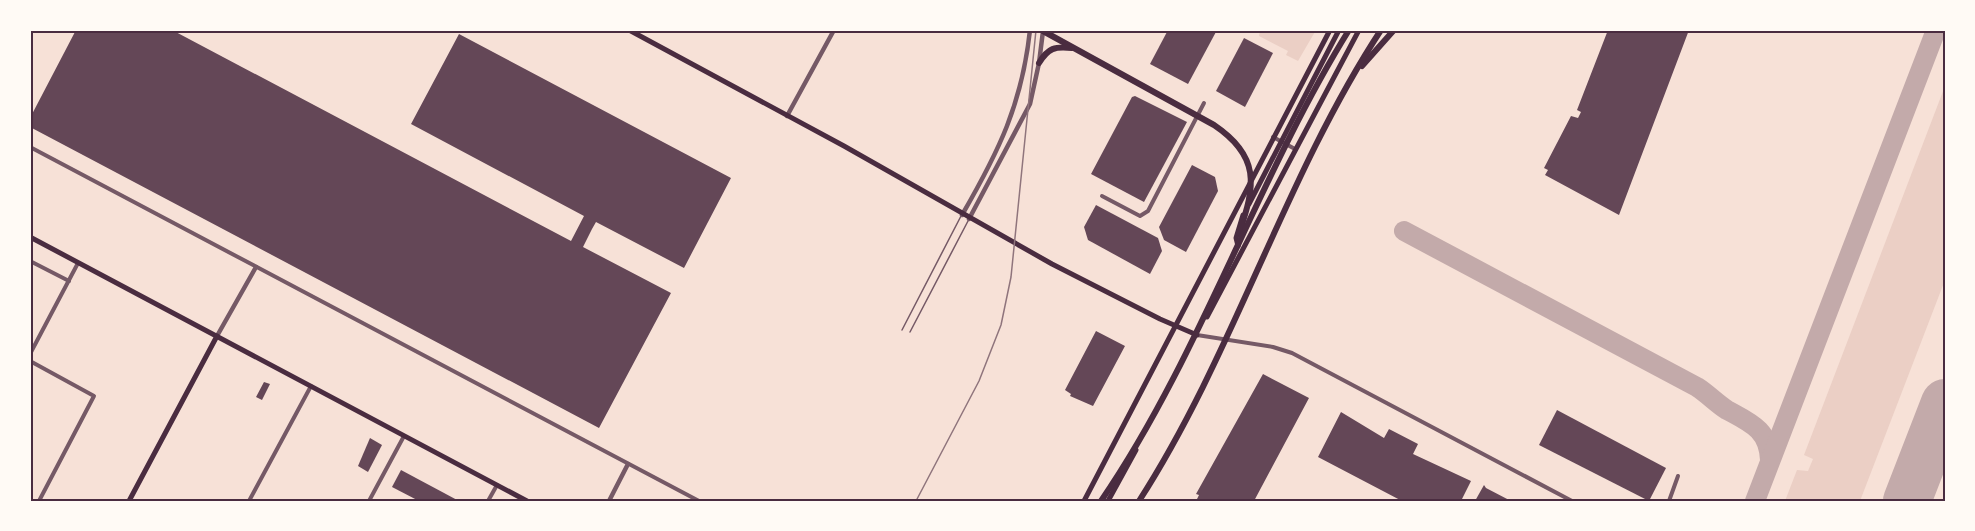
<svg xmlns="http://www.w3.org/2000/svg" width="1975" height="531" font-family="Signika,sans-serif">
<rect width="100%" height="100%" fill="#f7e1d7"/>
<g fill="#ebcfc5">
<polygon points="1260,30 1316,30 1298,61 1286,55 1288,51 1259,36"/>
<polygon points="1945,86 1945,280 1860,501 1785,501 1797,470 1808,471 1813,459 1804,455"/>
</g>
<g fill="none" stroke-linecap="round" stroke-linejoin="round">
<g stroke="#c3aaaa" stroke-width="20">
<path d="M1404,231L1697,387C1708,394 1716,403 1727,410C1751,423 1769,430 1770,460"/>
<polyline points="1755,501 1936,30"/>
</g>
<polyline stroke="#c3aaaa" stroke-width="48" points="1907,501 1945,403"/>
</g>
<g fill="#644757">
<polygon points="76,30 172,30 571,241 584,216 411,124 459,34 731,178 684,268 596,222 592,229 583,247 671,293 599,428 30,127 30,118"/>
<polygon points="1168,30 1217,30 1188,84 1150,64"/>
<polygon points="1608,30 1689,30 1619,215 1545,175 1548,170 1544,168 1571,116 1578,118 1581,112 1577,110"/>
<polygon points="1244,38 1273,53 1245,107 1216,91"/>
<polygon points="1135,96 1187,122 1144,202 1091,174 1132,97"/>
<polygon points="1192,165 1215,177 1218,191 1186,252 1164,240 1159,227"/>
<polygon points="1096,205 1158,238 1162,251 1150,274 1088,240 1084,227"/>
<polygon points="1096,331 1125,346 1093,406 1070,396 1071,394 1065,390"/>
<polygon points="1263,374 1309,398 1254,501 1196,501 1199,495 1196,494"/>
<polygon points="264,382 270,384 262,400 256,397"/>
<polygon points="1557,410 1666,468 1649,501 1539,445"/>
<polygon points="1341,412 1384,438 1389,429 1418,444 1413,454 1471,481 1461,501 1402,501 1318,457"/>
<polygon points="370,438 382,445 368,472 358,466"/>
<polygon points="401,470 459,501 419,501 392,487"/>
<polygon points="1484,485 1486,488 1511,501 1475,501"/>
</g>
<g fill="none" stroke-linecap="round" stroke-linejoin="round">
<g stroke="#755966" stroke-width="1.5">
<polyline points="902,330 961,216"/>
<polyline points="910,332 968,221"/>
</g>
<g stroke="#755966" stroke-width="4">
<polyline points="1273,137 1295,149"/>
<polyline points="30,147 699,501"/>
<polyline points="1102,196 1140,216 1148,211 1204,103"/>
<polyline points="30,261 69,281"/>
<polyline points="1197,335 1273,347 1292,353 1572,501"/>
<polyline points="30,354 78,263"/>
<polyline points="30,361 94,396 39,501"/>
<polyline points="249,501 311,386"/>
<polyline points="369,501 404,436"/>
<polyline points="488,501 497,485"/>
<polyline points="1669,501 1678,476"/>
</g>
<g stroke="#755966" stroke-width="4.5">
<polyline points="787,116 834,30"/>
<path d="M962,215C999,151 1022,104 1030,30"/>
<polyline points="969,219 1030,104 1039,63 1043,31"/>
<polyline points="217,336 256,267"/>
<polyline points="609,501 628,464"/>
</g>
<g stroke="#4a2c40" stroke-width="5">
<polyline points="629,30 844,146 1052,264 1160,319 1197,335"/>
<polyline points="30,237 527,501"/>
<polyline points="129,501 217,336"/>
</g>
<g stroke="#4a2c40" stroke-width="5">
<polyline points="1249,204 1339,30"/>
<polyline points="1238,246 1236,238 1243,215"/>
<polyline points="1207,317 1359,30"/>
<polyline points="1084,501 1330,30"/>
<polyline points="1108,501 1136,450"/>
</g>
<g stroke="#4a2c40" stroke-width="6">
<path d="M1043,31L1214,125C1260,156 1256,185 1239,233"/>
<path d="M1039,63C1048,48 1055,46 1072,48"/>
<polyline points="1362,66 1394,30"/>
<path d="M1101,501C1201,355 1256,180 1349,30"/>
<path d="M1139,501C1235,352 1284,178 1381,30"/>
</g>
<polyline stroke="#8f747c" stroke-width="1.5" points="916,501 979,381 1001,325 1011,277 1036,30"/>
</g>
<rect width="1975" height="531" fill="none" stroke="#fffaf5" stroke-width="63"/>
<rect x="32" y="32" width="1912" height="468" fill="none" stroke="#4a2c40" stroke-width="2"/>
</svg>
